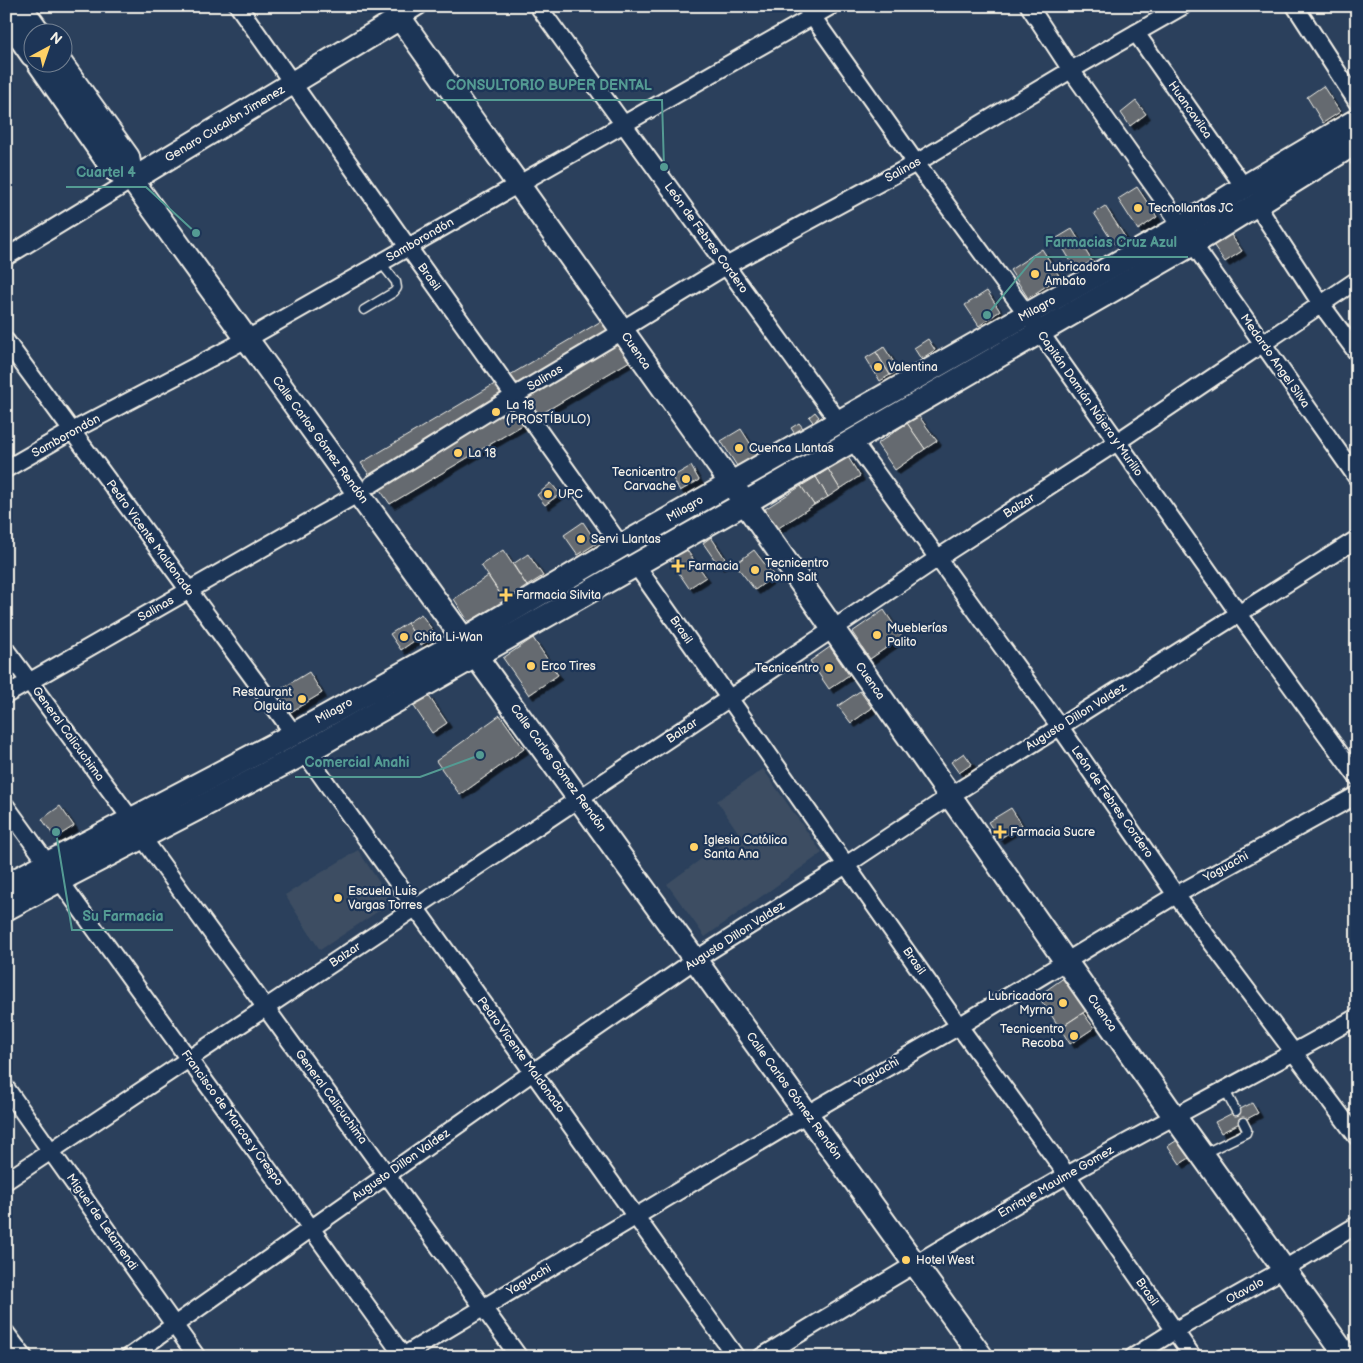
<svg xmlns="http://www.w3.org/2000/svg" width="1363" height="1363" font-family="'Balsamiq Sans',sans-serif">
<defs>
<filter id="shadow"><feDropShadow dx="4.5" dy="4.5" stdDeviation="0" flood-color="#0009"/></filter>
</defs>
<rect width="100%" height="100%" fill="#2b405c"/>
<filter id="ink" filterUnits="userSpaceOnUse"><feTurbulence type="fractalNoise" baseFrequency=".02" numOctaves="2"/><feDisplacementMap in="SourceGraphic" scale="10" xChannelSelector="R" yChannelSelector="G"/><feConvolveMatrix kernelMatrix="1 2 1 2 8 2 1 2 1" color-interpolation-filters="sRGB"/></filter>
<g filter="url(#ink)">
<g fill="#3c4d62">
<polygon points="763,769 822,853 705,937 667,884 738,832 717,801"/>
<polygon points="358,850 392,902 320,950 285,895"/>
</g>
<g fill="#656b70" stroke="#f4f1e8" filter="url(#shadow)">
<polygon points="1323,86 1340,112 1323,123 1307,97"/>
<polygon points="1136,101 1146,114 1130,126 1121,113"/>
<polygon points="1357,159 1357,172 1350,163"/>
<polygon points="1137,187 1157,217 1138,230 1118,199"/>
<polygon points="1105,206 1125,237 1114,244 1094,213"/>
<polygon points="1072,229 1092,261 1076,270 1057,238"/>
<polygon points="1229,232 1242,251 1225,262 1212,243"/>
<polygon points="1042,249 1060,277 1028,298 1010,270"/>
<polygon points="987,291 1000,311 979,326 965,305"/>
<polygon points="603,320 630,361 390,504 361,463"/>
<polygon points="928,339 935,350 921,359 914,348"/>
<polygon points="884,347 899,370 890,375 876,352"/>
<polygon points="876,352 890,375 880,381 866,358"/>
<polygon points="815,412 819,417 813,422 809,417"/>
<polygon points="918,415 937,441 925,449 907,423"/>
<polygon points="799,423 803,428 795,434 791,428"/>
<polygon points="907,423 925,449 895,470 877,444"/>
<polygon points="741,429 757,454 737,466 721,441"/>
<polygon points="848,457 860,476 840,489 828,469"/>
<polygon points="691,466 699,480 680,491 672,477"/>
<polygon points="828,469 840,489 828,497 816,477"/>
<polygon points="816,477 828,497 814,505 801,486"/>
<polygon points="551,483 560,494 545,505 537,495"/>
<polygon points="801,486 814,505 777,529 765,509"/>
<polygon points="583,522 597,543 578,555 564,535"/>
<polygon points="711,537 726,560 719,566 703,543"/>
<polygon points="686,549 706,577 689,588 670,560"/>
<polygon points="503,550 527,586 505,601 481,565"/>
<polygon points="754,550 774,576 755,590 735,564"/>
<polygon points="528,554 543,576 527,586 513,564"/>
<polygon points="488,576 505,601 470,624 454,599"/>
<polygon points="884,610 902,637 870,659 852,632"/>
<polygon points="421,614 436,635 421,645 407,623"/>
<polygon points="407,623 417,639 401,650 390,634"/>
<polygon points="533,638 558,675 529,695 503,658"/>
<polygon points="830,647 849,675 829,689 810,661"/>
<polygon points="309,672 322,693 289,713 276,692"/>
<polygon points="860,691 872,708 851,723 838,706"/>
<polygon points="428,695 447,723 432,733 413,705"/>
<polygon points="500,715 524,749 460,795 436,761"/>
<polygon points="964,753 972,764 959,773 951,762"/>
<polygon points="60,806 74,826 55,838 42,819"/>
<polygon points="1011,808 1022,825 999,839 988,822"/>
<polygon points="1065,977 1087,1010 1060,1028 1038,996"/>
<polygon points="1083,1013 1094,1028 1070,1044 1060,1028"/>
<polygon points="1252,1103 1258,1113 1221,1133 1215,1122"/>
<polygon points="1179,1139 1191,1157 1180,1164 1168,1146"/>
</g>
<g fill="none" stroke-linecap="round" stroke-linejoin="round">
<defs>
<g id="lane">
<polyline points="364,310 394,292 397,288 396,282 381,263"/>
<polyline points="1224,1089 1236,1111"/>
<polyline points="1203,1154 1246,1133 1247,1130 1243,1122"/>
</g>
<g id="street">
<polyline points="238,6 408,247 621,546"/>
<polyline points="392,6 400,18 419,6"/>
<polyline points="538,6 839,422"/>
<polyline points="805,6 916,163 1040,332 1239,614 1357,777"/>
<polyline points="1029,6 1071,70 1182,226"/>
<polyline points="1295,6 1357,102"/>
<polyline points="1136,33 1244,187"/>
<polyline points="1256,204 1321,304 1357,353"/>
<polyline points="1193,244 1357,478"/>
<polyline points="6,257 132,180"/>
<polyline points="6,341 294,734"/>
<polyline points="853,441 1060,727 1176,895 1357,1137"/>
<polyline points="6,469 72,431 247,339 831,6"/>
<polyline points="372,484 514,396 616,335 621,330 726,266 916,163 1071,70 1183,6"/>
<polyline points="635,564 959,1026 1067,1175 1193,1357"/>
<polyline points="6,650 131,819"/>
<polyline points="6,695 359,493"/>
<polyline points="305,753 736,1357"/>
<polyline points="6,806 404,1357"/>
<polyline points="142,837 519,1357"/>
<polyline points="6,1088 197,1357"/>
<polyline points="6,1181 833,629 938,558 1117,442 1357,280"/>
<polyline points="6,1333 24,1357"/>
<polyline points="129,1357 533,1072 695,960 846,865 950,796 1357,539"/>
<polyline points="401,1357 807,1114 959,1026 1176,895 1357,795"/>
<path d="M761,1357C863,1295 965,1233 1069,1174C1164,1121 1262,1071 1357,1017"/>
<polyline points="1133,1357 1174,1331 1284,1269 1357,1225"/>
</g>
<g id="secondary">
<polyline points="20,6 39,32"/>
<polyline points="6,18 32,55"/>
<polyline points="38,62 112,168 132,180 982,1357"/>
<polyline points="60,62 128,157 132,180"/>
<polyline points="132,180 400,18 745,503 1174,1116 1347,1357"/>
<polyline points="6,885 294,734 464,639 621,546 1182,226 1244,187 1357,120"/>
<polyline points="6,909 60,880 305,753 745,503 1040,332 1193,244 1357,142"/>
</g>
</defs>
<use href="#lane" stroke="#f4f1e8" stroke-width="11"/>
<use href="#street" stroke="#f4f1e8" stroke-width="20"/>
<use href="#secondary" stroke="#f4f1e8" stroke-width="26"/>
<use href="#lane" stroke="#1d3557" stroke-width="8"/>
<use href="#street" stroke="#1d3557" stroke-width="16"/>
<use href="#secondary" stroke="#1d3557" stroke-width="22"/>
</g>
</g>
<g fill="#ffd166" stroke="#1d3557" stroke-width="2">
<circle cx="1138" cy="208" r="5"/>
<circle cx="1035" cy="274" r="5"/>
<circle cx="878" cy="367" r="5"/>
<circle cx="496" cy="412" r="5"/>
<circle cx="739" cy="448" r="5"/>
<circle cx="458" cy="453" r="5"/>
<circle cx="686" cy="479" r="5"/>
<circle cx="548" cy="494" r="5"/>
<circle cx="581" cy="539" r="5"/>
<path d="M675.5 558.5h5v5h5v5h-5v5h-5v-5h-5v-5h5z"/>
<circle cx="755" cy="570" r="5"/>
<path d="M503.5 587.5h5v5h5v5h-5v5h-5v-5h-5v-5h5z"/>
<circle cx="877" cy="635" r="5"/>
<circle cx="404" cy="637" r="5"/>
<circle cx="531" cy="666" r="5"/>
<circle cx="829" cy="668" r="5"/>
<circle cx="302" cy="699" r="5"/>
<path d="M997.5 824.5h5v5h5v5h-5v5h-5v-5h-5v-5h5z"/>
<circle cx="694" cy="847" r="5"/>
<circle cx="338" cy="898" r="5"/>
<circle cx="1063" cy="1003" r="5"/>
<circle cx="1074" cy="1036" r="5"/>
<circle cx="906" cy="1260" r="5"/>
</g>
<g text-anchor="middle" dominant-baseline="central" stroke-width="4.5" stroke-linejoin="round" paint-order="stroke">
<g font-size="12" fill="#f4f1e8" stroke="#1d3557">
<text transform="translate(1190 110) rotate(55)">Huancavilca</text>
<text transform="translate(225 124) rotate(-31)">Genaro Cucalón Jimenez</text>
<text transform="translate(903 170) rotate(-29)">Salinas</text>
<text transform="translate(706 238) rotate(54)">León de Febres Cordero</text>
<text transform="translate(420 240) rotate(-30)">Samborondón</text>
<text transform="translate(429 277) rotate(54)">Brasil</text>
<text transform="translate(1037 309) rotate(-29)">Milagro</text>
<text transform="translate(636 351) rotate(55)">Cuenca</text>
<text transform="translate(1275 361) rotate(55)">Medardo Angel Silva</text>
<text transform="translate(545 378) rotate(-31)">Salinas</text>
<text transform="translate(1090 404) rotate(55)">Capitán Damián Nájera y Murillo</text>
<text transform="translate(66 436) rotate(-29)">Samborondón</text>
<text transform="translate(320 440) rotate(54)">Calle Carlos Gómez Rendón</text>
<text transform="translate(1019 506) rotate(-33)">Balzar</text>
<text transform="translate(685 509) rotate(-30)">Milagro</text>
<text transform="translate(150 538) rotate(54)">Pedro Vicente Maldonado</text>
<text transform="translate(156 609) rotate(-30)">Salinas</text>
<text transform="translate(681 630) rotate(55)">Brasil</text>
<text transform="translate(870 681) rotate(55)">Cuenca</text>
<text transform="translate(334 711) rotate(-29)">Milagro</text>
<text transform="translate(1076 717) rotate(-32)">Augusto Dillon Valdez</text>
<text transform="translate(682 731) rotate(-34)">Balzar</text>
<text transform="translate(68 734) rotate(54)">General Calicuchima</text>
<text transform="translate(558 768) rotate(54)">Calle Carlos Gómez Rendón</text>
<text transform="translate(1112 802) rotate(55)">León de Febres Cordero</text>
<text transform="translate(1226 867) rotate(-29)">Yaguachi</text>
<text transform="translate(735 936) rotate(-33)">Augusto Dillon Valdez</text>
<text transform="translate(345 955) rotate(-34)">Balzar</text>
<text transform="translate(914 961) rotate(55)">Brasil</text>
<text transform="translate(1102 1013) rotate(55)">Cuenca</text>
<text transform="translate(521 1055) rotate(54)">Pedro Vicente Maldonado</text>
<text transform="translate(877 1073) rotate(-30)">Yaguachi</text>
<text transform="translate(794 1096) rotate(54)">Calle Carlos Gómez Rendón</text>
<text transform="translate(331 1097) rotate(54)">General Calicuchima</text>
<text transform="translate(232 1118) rotate(54)">Francisco de Marcos y Crespo</text>
<text transform="translate(401 1165) rotate(-35)">Augusto Dillon Valdez</text>
<text transform="translate(1056 1182) rotate(-30)">Enrique Maulme Gomez</text>
<text transform="translate(102 1222) rotate(55)">Miguel de Letamendi</text>
<text transform="translate(529 1280) rotate(-31)">Yaguachi</text>
<text transform="translate(1245 1291) rotate(-29)">Otavalo</text>
<text transform="translate(1147 1292) rotate(55)">Brasil</text>
</g>
<g font-size="12" fill="#f4f1e8" stroke="#1d3557" text-anchor="start">
<text x="1148" y="208">Tecnollantas JC</text>
<text x="1045" y="267">Lubricadora<tspan x="1045" dy="14">Ambato</tspan></text>
<text x="888" y="367">Valentina</text>
<text x="506" y="405">La 18<tspan x="506" dy="14">(PROSTÍBULO)</tspan></text>
<text x="749" y="448">Cuenca Llantas</text>
<text x="468" y="453">La 18</text>
<text x="676" y="472" text-anchor="end">Tecnicentro<tspan x="676" dy="14">Carvache</tspan></text>
<text x="558" y="494">UPC</text>
<text x="591" y="539">Servi Llantas</text>
<text x="765" y="563">Tecnicentro<tspan x="765" dy="14">Ronn Salt</tspan></text>
<text x="688" y="566">Farmacia</text>
<text x="516" y="595">Farmacia Silvita</text>
<text x="887" y="628">Mueblerías<tspan x="887" dy="14">Palito</tspan></text>
<text x="414" y="637">Chifa Li-Wan</text>
<text x="541" y="666">Erco Tires</text>
<text x="819" y="668" text-anchor="end">Tecnicentro</text>
<text x="292" y="692" text-anchor="end">Restaurant<tspan x="292" dy="14">Olguita</tspan></text>
<text x="1010" y="832">Farmacia Sucre</text>
<text x="704" y="840">Iglesia Católica<tspan x="704" dy="14">Santa Ana</tspan></text>
<text x="348" y="891">Escuela Luis<tspan x="348" dy="14">Vargas Torres</tspan></text>
<text x="1053" y="996" text-anchor="end">Lubricadora<tspan x="1053" dy="14">Myrna</tspan></text>
<text x="1064" y="1029" text-anchor="end">Tecnicentro<tspan x="1064" dy="14">Recoba</tspan></text>
<text x="916" y="1260">Hotel West</text>
</g>
</g>
<path fill="none" stroke="#549b93" stroke-width="2" d="M664 167L662 100H436M196 233L146 187H66M987 315L1035 257H1188M480 755L420 777H295M56 832L72 930H173"/>
<g fill="#549b93" stroke="#1d3557" stroke-width="2">
<circle cx="664" cy="167" r="5"/>
<circle cx="196" cy="233" r="5"/>
<circle cx="987" cy="315" r="5"/>
<circle cx="480" cy="755" r="5"/>
<circle cx="56" cy="832" r="5"/>
</g>
<g font-size="14" text-anchor="middle" font-weight="bold" fill="#549b93" stroke="#1d3557" stroke-width="4.5" stroke-linejoin="round" paint-order="stroke">
<text x="549" y="90">CONSULTORIO BUPER DENTAL</text>
<text x="106" y="177">Cuartel 4</text>
<text x="1111" y="247">Farmacias Cruz Azul</text>
<text x="357" y="767">Comercial Anahi</text>
<text x="123" y="921">Su Farmacia</text>
</g>
<rect width="1363" height="1363" fill="none" stroke="#1d3557" stroke-width="25"/>
<rect x="12" y="12" width="1338" height="1338" fill="none" stroke="#f4f1e8" stroke-width="2" filter="url(#ink)"/>
<g transform="translate(48 48) rotate(40)"><circle r="24" fill="#1d3557" stroke="#738091"/>
<path d="M0-4L9 19L0 12L-9 19Z" fill="#ffd166"/>
<text y="-8" font-size="14" font-weight="bold" text-anchor="middle" fill="#f4f1e8">N</text>
</g>
</svg>
